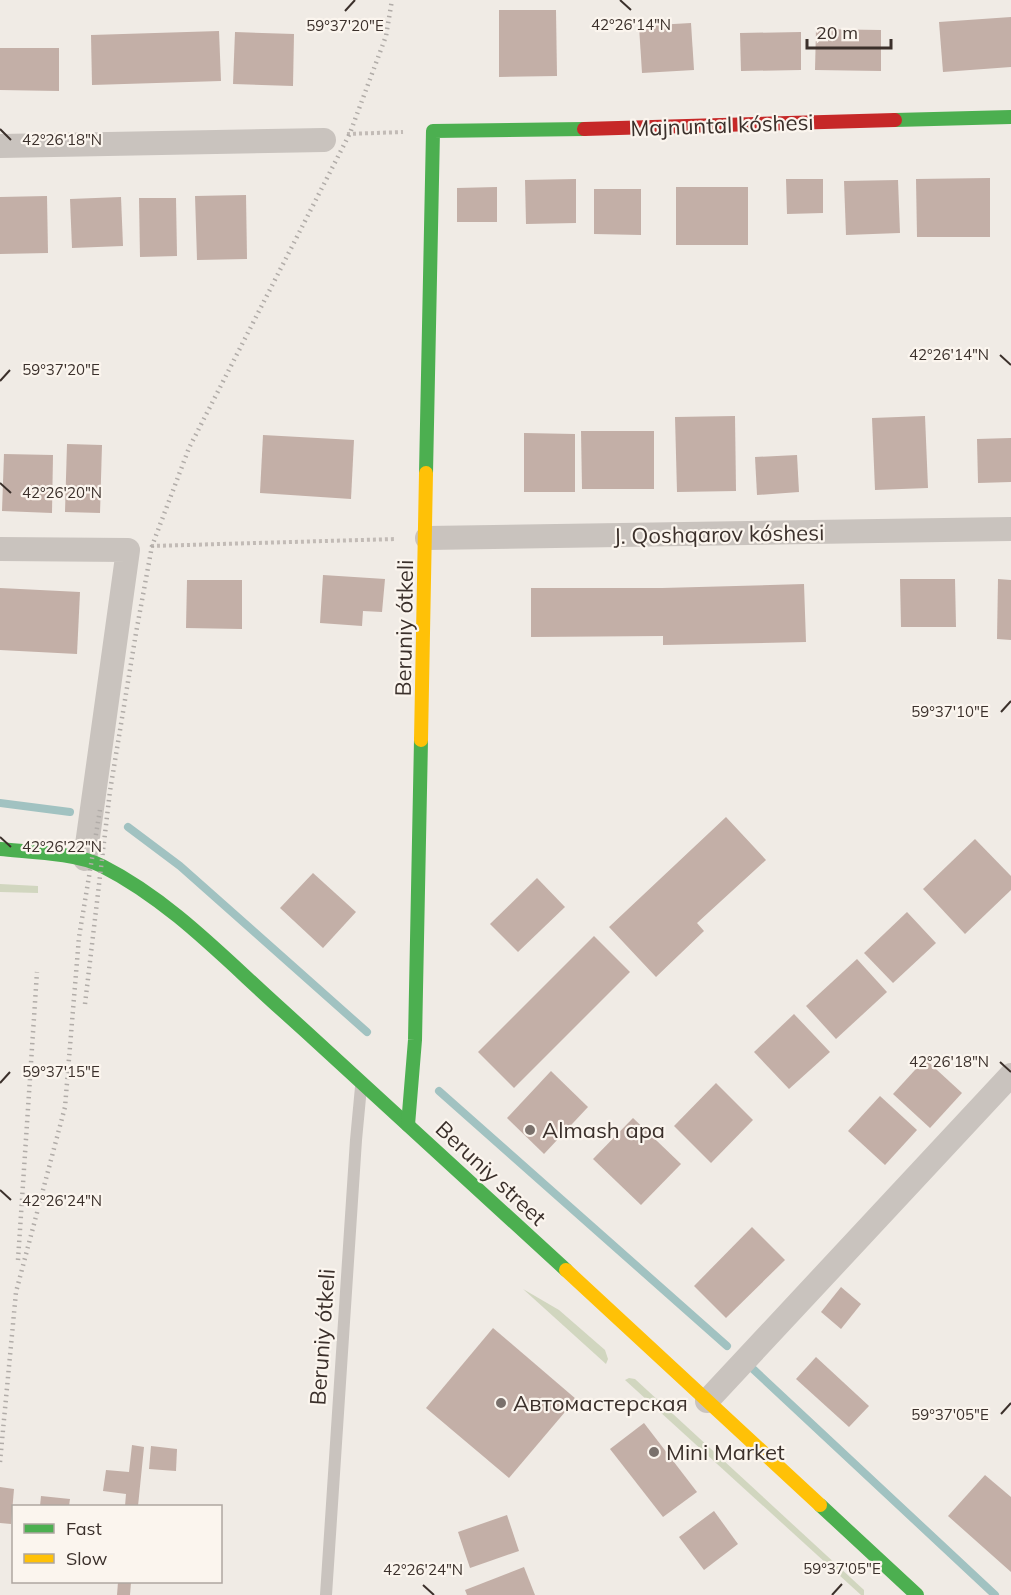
<svg xmlns="http://www.w3.org/2000/svg" width="1011" height="1595" font-family="Mulish,sans-serif">
<rect width="100%" height="100%" fill="#f0ebe5"/>
<g fill="#d1d6bf">
<polygon points="0,884 38,886 38,893 0,892"/>
<polygon points="523,1289 559,1310 605,1350 608,1359 606,1364"/>
<polygon points="629,1378 635,1379 864,1590 864,1595 861,1595 625,1380"/>
</g>
<g fill="none" stroke-linecap="round" stroke-linejoin="round">
<g stroke="#a1c2c1" stroke-width="8">
<polyline points="0,803 70,812"/>
<polyline points="128,827 180,866 367,1032"/>
<polyline points="439,1091 727,1346"/>
<polyline points="753,1369 995,1595"/>
</g>
</g>
<g fill="#c3afa7">
<polygon points="499,10 556,10 557,76 499,77"/>
<polygon points="1011,17 1011,67 943,72 939,22"/>
<polygon points="691,23 694,70 642,73 639,26"/>
<polygon points="816,29 881,30 881,71 815,70"/>
<polygon points="219,31 221,81 92,85 91,35"/>
<polygon points="235,32 294,34 293,86 233,84"/>
<polygon points="801,32 801,70 741,71 740,33"/>
<polygon points="0,48 59,48 59,91 0,90"/>
<polygon points="990,178 990,237 917,237 916,179"/>
<polygon points="576,179 576,223 526,224 525,180"/>
<polygon points="786,179 823,179 823,213 787,214"/>
<polygon points="898,180 900,233 846,235 844,181"/>
<polygon points="497,187 497,222 457,222 457,188"/>
<rect x="676" y="187" width="72" height="58"/>
<polygon points="594,189 641,189 641,235 594,234"/>
<polygon points="246,195 247,259 197,260 195,196"/>
<polygon points="47,196 48,253 0,254 0,197"/>
<polygon points="121,197 123,246 72,248 70,199"/>
<polygon points="139,198 176,198 177,256 140,257"/>
<polygon points="735,416 736,491 677,492 675,417"/>
<polygon points="925,416 928,488 875,490 872,418"/>
<polygon points="581,431 654,431 654,489 582,489"/>
<polygon points="524,433 575,434 575,492 524,492"/>
<polygon points="263,435 354,440 351,499 260,493"/>
<polygon points="1011,438 1011,482 978,483 977,439"/>
<polygon points="67,444 102,445 100,513 65,512"/>
<polygon points="4,454 53,455 52,513 2,511"/>
<polygon points="797,455 799,492 757,495 755,457"/>
<polygon points="323,575 385,579 382,612 363,611 362,626 320,623"/>
<polygon points="900,579 955,579 956,627 901,627"/>
<polygon points="998,579 1011,580 1011,640 997,639"/>
<polygon points="187,580 242,580 242,629 186,628"/>
<polygon points="804,584 806,642 663,645 663,636 531,637 531,588 662,588"/>
<polygon points="0,588 80,592 77,654 0,650"/>
<polygon points="726,817 766,860 697,923 704,931 656,977 609,927"/>
<polygon points="975,839 1011,876 1011,890 965,934 923,889"/>
<polygon points="313,873 356,912 323,948 280,908"/>
<polygon points="537,878 565,907 518,952 490,924"/>
<polygon points="907,912 936,943 893,983 864,953"/>
<polygon points="594,936 630,972 514,1088 478,1052"/>
<polygon points="857,959 887,992 836,1039 806,1006"/>
<polygon points="794,1014 830,1052 789,1089 754,1052"/>
<polygon points="925,1059 962,1093 930,1128 893,1094"/>
<polygon points="551,1071 588,1107 544,1154 507,1118"/>
<polygon points="716,1083 753,1120 711,1163 674,1126"/>
<polygon points="880,1096 917,1130 885,1165 848,1131"/>
<polygon points="633,1118 681,1164 641,1205 593,1159"/>
<polygon points="752,1227 785,1260 726,1318 694,1286"/>
<polygon points="841,1287 861,1304 841,1329 821,1312"/>
<polygon points="493,1328 576,1399 509,1478 426,1408"/>
<polygon points="816,1357 869,1406 849,1427 796,1379"/>
<polygon points="644,1423 697,1492 663,1517 610,1449"/>
<polygon points="132,1445 144,1447 138,1506 125,1506 126,1494 103,1491 106,1470 129,1472"/>
<polygon points="151,1446 177,1449 176,1471 149,1469"/>
<polygon points="985,1475 1011,1497 1011,1572 948,1516"/>
<polygon points="0,1487 14,1489 11,1524 0,1523"/>
<polygon points="41,1496 70,1499 69,1506 40,1506"/>
<polygon points="714,1511 738,1544 704,1570 679,1537"/>
<polygon points="507,1515 519,1551 470,1568 458,1532"/>
<polygon points="524,1567 535,1595 467,1595 465,1590"/>
<polygon points="118,1582 131,1582 130,1595 117,1595"/>
</g>
<g fill="none" stroke-linecap="round" stroke-linejoin="round">
<g stroke="#c2bbb6" stroke-width="4" stroke-dasharray="3 3" stroke-linecap="butt">
<polyline points="347,134 403,132"/>
<polyline points="151,546 396,539"/>
</g>
<polyline stroke="#c9c3be" stroke-width="12" points="326,1595 356,1140 361,1087"/>
<g stroke="#c9c3be" stroke-width="24">
<polyline points="0,146 324,140"/>
<polyline points="427,538 1011,529"/>
<polyline points="0,549 128,550 85,859"/>
<polyline points="707,1401 1011,1075"/>
</g>
<g stroke="#4caf50" stroke-width="14">
<polyline points="895,120 1011,117"/>
<polyline points="426,473 433,131 584,129"/>
<path d="M0,849C29,852 77,853 102,866C171,901 225,959 282,1010C377,1096 471,1183 566,1270"/>
<polyline points="408,1125 415,1040 421,740"/>
<polyline points="820,1505 917,1595"/>
</g>
<g stroke="#ffc107" stroke-width="14">
<polyline points="421,740 426,473"/>
<polyline points="566,1270 820,1505"/>
</g>
<polyline stroke="#c62828" stroke-width="14" points="584,129 895,120"/>
<g stroke="#b1aca8" stroke-width="4.5" stroke-dasharray="1.5 4.5" stroke-linecap="butt">
<polyline points="85,1004 110,791 136,633 152,546 189,448 350,133 386,36 392,0"/>
<polyline points="18,1260 37,972"/>
<polyline points="0,1462 16,1292 65,1107 79,937 100,810"/>
</g>
</g>
<path fill="none" stroke="#3b302b" stroke-width="2" d="M620,0L631,10M345,11L355,0M0,129L11,140M1000,355L1011,365M0,381L10,370M0,483L11,493M1001,712L1011,701M0,837L11,847M1000,1062L1011,1072M0,1083L10,1072M0,1190L11,1200M1001,1414L1011,1403M423,1585L434,1595M832,1595L842,1584"/>
<g fill="#7a716c" stroke="#fbf5ee" stroke-width="2">
<circle cx="530" cy="1130" r="6"/>
<circle cx="501" cy="1403" r="6"/>
<circle cx="654" cy="1452" r="6"/>
</g>
<g text-anchor="middle" dominant-baseline="central" stroke-width="4.5" stroke-linejoin="round" paint-order="stroke">
<g font-size="22" fill="#3b302b" stroke="#fbf5ee">
<text transform="translate(722 125) rotate(-2)">Majnuntal kóshesi</text>
<text transform="translate(719 534) rotate(-1)">J. Qoshqarov kóshesi</text>
<text transform="translate(404 628) rotate(-89)">Beruniy ótkeli</text>
<text transform="translate(491 1173) rotate(43)">Beruniy street</text>
<text transform="translate(322 1337) rotate(-86)">Beruniy ótkeli</text>
</g>
<g font-size="22" fill="#3b302b" stroke="#fbf5ee" text-anchor="start">
<text x="542" y="1130">Almash apa</text>
<text x="513" y="1403">Автомастерская</text>
<text x="666" y="1452">Mini Market</text>
</g>
</g>
<g font-size="15" text-anchor="middle" fill="#3b302b" stroke="#fbf5ee" stroke-width="4.5" stroke-linejoin="round" paint-order="stroke">
<text x="631" y="30">42°26'14"N</text>
<text x="345" y="31">59°37'20"E</text>
<text x="62" y="145">42°26'18"N</text>
<text x="949" y="360">42°26'14"N</text>
<text x="61" y="375">59°37'20"E</text>
<text x="62" y="498">42°26'20"N</text>
<text x="950" y="717">59°37'10"E</text>
<text x="62" y="852">42°26'22"N</text>
<text x="949" y="1067">42°26'18"N</text>
<text x="61" y="1077">59°37'15"E</text>
<text x="62" y="1206">42°26'24"N</text>
<text x="950" y="1420">59°37'05"E</text>
<text x="842" y="1574">59°37'05"E</text>
<text x="423" y="1575">42°26'24"N</text>
</g>
<rect x="12" y="1505" width="210" height="78" fill="#fbf5ee" stroke="#aea6a0" stroke-width="1.5"/>
<rect x="24" y="1524" width="30" height="9" fill="#4caf50" stroke="#aea6a0" stroke-width="1.5"/>
<text x="66" y="1535" font-size="18" fill="#3b302b">Fast</text>
<rect x="24" y="1554" width="30" height="9" fill="#ffc107" stroke="#aea6a0" stroke-width="1.5"/>
<text x="66" y="1565" font-size="18" fill="#3b302b">Slow</text>
<path d="M807 39v9h84v-9" fill="none" stroke="#3b302b" stroke-width="3"/>
<text x="816" y="39" font-size="18" fill="#3b302b" stroke="#fbf5ee" stroke-width="4.5" paint-order="stroke">20 m</text>
</svg>
